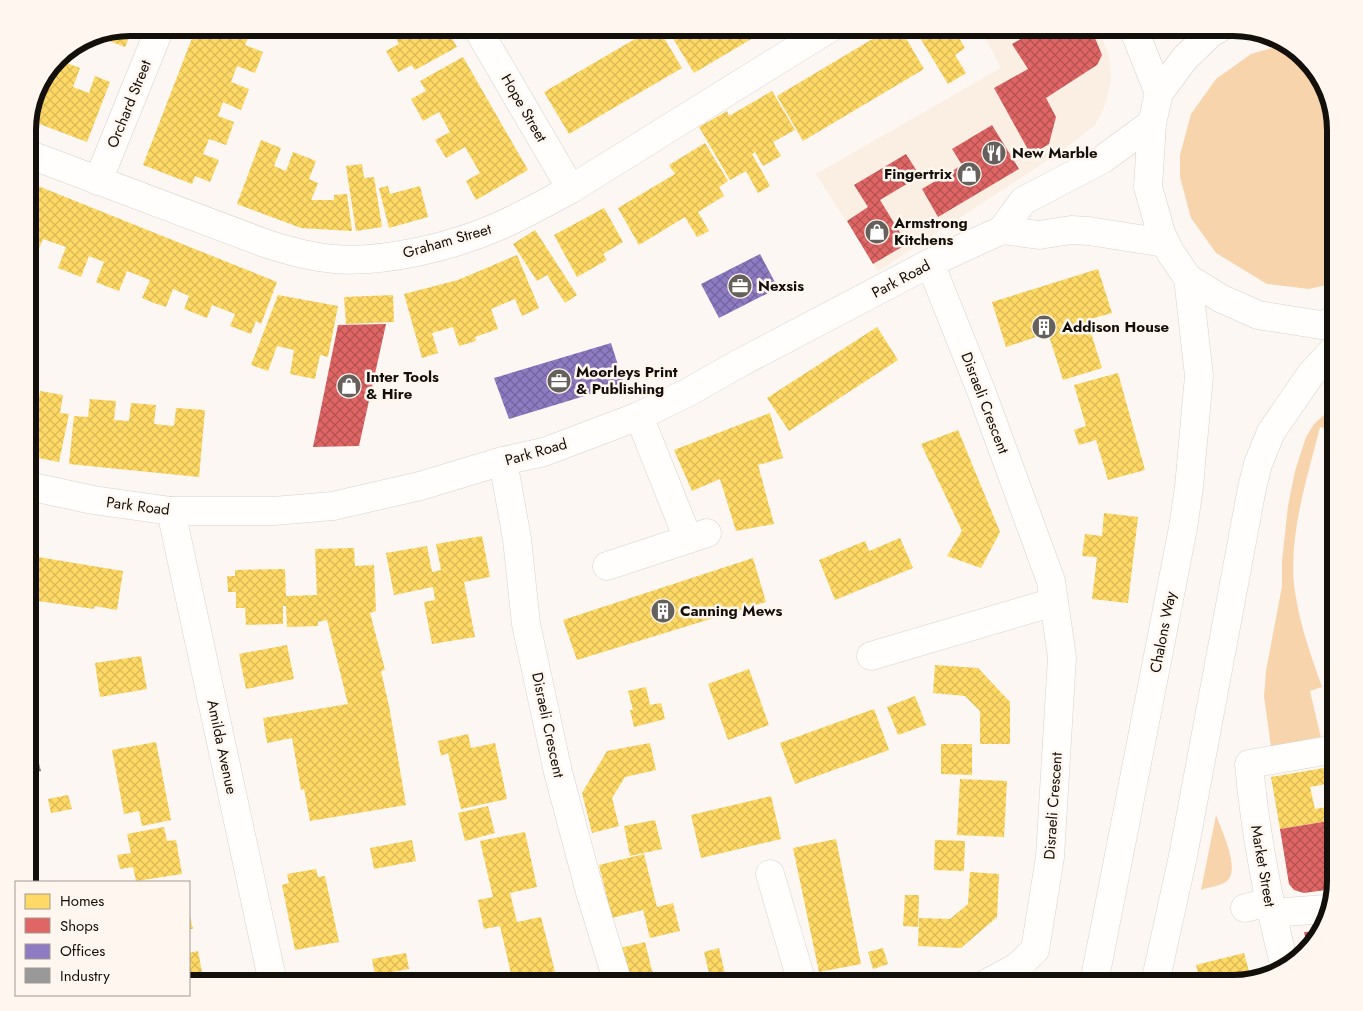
<svg xmlns="http://www.w3.org/2000/svg" width="1363" height="1011" font-family="Jost,sans-serif">
<defs>
<pattern id="homes-cross-hatch" width="8" height="8" patternUnits="userSpaceOnUse" patternTransform="scale(1.25)"><rect width="8" height="8" fill="#ffd966"/><path d="M0 0l8 8M0 8l8-8" fill="none" stroke="#dab957"/></pattern>
<pattern id="shops-cross-hatch" width="8" height="8" patternUnits="userSpaceOnUse" patternTransform="scale(1.25)"><rect width="8" height="8" fill="#e06666"/><path d="M0 0l8 8M0 8l8-8" fill="none" stroke="#b45252"/></pattern>
<pattern id="offices-cross-hatch" width="8" height="8" patternUnits="userSpaceOnUse" patternTransform="scale(1.25)"><rect width="8" height="8" fill="#8e7cc3"/><path d="M0 0l8 8M0 8l8-8" fill="none" stroke="#73649d"/></pattern>
<pattern id="industry-cross-hatch" width="8" height="8" patternUnits="userSpaceOnUse" patternTransform="scale(1.25)"><rect width="8" height="8" fill="#999"/><path d="M0 0l8 8M0 8l8-8" fill="none" stroke="#7c7b7b"/></pattern>
</defs>
<rect width="100%" height="100%" fill="#fcf7f2"/>
<polygon fill="#fbeee2" points="980,28 1098,28 1109,56 1111,81 1105,105 1095,125 1063,150 878,271 816,174 1001,68"/>
<g fill="#f8d4ad">
<polygon points="1283,45 1296,49 1325,84 1335,130 1335,283 1309,289 1267,284 1216,253 1191,218 1180,177 1180,155 1191,114 1216,79 1251,54"/>
<path d="M1335,405V431L1320,427C1307,479 1287,539 1295,592C1300,625 1311,656 1322,687L1310,691L1321,738L1271,747L1264,696L1266,671L1282,586V561L1288,506L1295,471L1306,437L1314,424Z"/>
<path d="M1216,815C1221,829 1241,870 1227,881C1221,886 1209,887 1201,890Z"/>
</g>
<g fill="url(#homes-cross-hatch)">
<polygon points="130,28 133,28 125,47 94,35"/>
<polygon points="196,28 235,28 249,36 245,45 263,52 255,73 237,66 231,82 249,89 241,110 223,102 218,116 234,122 226,145 209,139 203,154 219,160 210,182 195,176 192,184 143,165"/>
<polygon points="369,28 446,28 457,47 415,70 412,65 398,72 386,51 399,44 390,28 374,37"/>
<polygon points="654,28 658,28 682,68 569,134 544,92"/>
<polygon points="675,28 770,28 694,73 669,32"/>
<polygon points="891,28 900,28 924,69 803,141 777,96"/>
<polygon points="914,28 953,28 965,48 955,55 966,73 948,84"/>
<polygon points="463,57 528,170 476,200 466,181 480,173 465,147 446,158 435,140 450,132 439,112 423,121 411,99 426,91 420,81"/>
<polygon points="58,60 80,68 73,87 89,93 95,76 110,82 87,142 29,120 38,85 45,76 51,78"/>
<polygon points="772,91 795,130 773,142 781,156 763,166 755,152 752,154 770,186 758,193 746,171 730,180 699,127 727,111 729,116"/>
<polygon points="261,140 281,148 274,166 286,171 293,152 316,161 309,179 318,183 311,200 334,200 334,195 347,194 352,231 301,228 237,204"/>
<polygon points="705,143 728,181 719,187 724,196 698,212 709,231 697,237 685,217 639,245 618,208 675,174 669,165"/>
<polygon points="362,164 364,178 374,177 382,227 356,231 346,166"/>
<polygon points="28,182 277,282 261,324 256,321 251,334 230,326 235,314 212,305 207,318 184,309 189,296 173,289 166,307 154,303 142,298 150,280 127,271 119,291 108,287 96,282 104,262 89,256 81,277 58,268 66,247 43,239 35,258 28,255"/>
<polygon points="388,186 390,194 420,186 428,217 389,228 379,188"/>
<polygon points="604,208 623,242 603,254 607,260 577,277 554,235"/>
<polygon points="535,230 577,295 565,303 547,275 537,281 513,244"/>
<polygon points="517,255 539,308 522,316 515,299 491,309 498,329 475,337 476,341 459,346 453,327 432,333 438,353 422,358 404,294 458,280"/>
<polygon points="1098,269 1112,313 1087,320 1102,368 1063,380 1048,333 1006,347 992,302"/>
<polygon points="278,295 338,306 328,357 320,355 315,379 290,374 294,350 277,346 268,371 251,365"/>
<polygon points="393,295 394,322 346,324 344,297"/>
<polygon points="877,327 898,360 789,431 767,398"/>
<polygon points="1118,373 1145,470 1108,480 1096,440 1079,445 1074,430 1086,426 1074,385"/>
<polygon points="40,391 63,395 60,413 69,414 59,462 28,456 28,406 37,408"/>
<polygon points="90,399 116,401 114,420 129,421 131,403 156,405 154,424 174,426 176,408 205,410 199,477 69,464 74,416 88,417"/>
<polygon points="770,413 783,458 758,465 774,524 736,531 720,479 692,491 674,450"/>
<polygon points="958,430 1000,532 981,568 947,556 962,531 921,444"/>
<polygon points="1104,513 1138,517 1128,603 1092,599 1097,557 1082,556 1085,534 1102,536"/>
<polygon points="482,536 490,577 464,582 475,637 432,644 424,602 435,600 433,587 394,595 386,553 427,546 432,572 441,570 436,544"/>
<polygon points="900,538 913,568 835,600 819,560 865,541 869,551"/>
<polygon points="354,548 355,566 374,565 376,611 370,613 385,670 381,671 389,706 406,805 310,821 304,789 301,790 292,738 267,743 263,718 348,704 327,620 318,622 318,626 287,627 286,606 283,606 283,624 246,625 245,608 236,608 236,592 228,592 227,576 235,576 235,570 285,569 286,596 317,595 315,549"/>
<polygon points="28,552 31,553 29,565 28,565"/>
<polygon points="38,557 123,571 117,610 95,606 94,609 31,600"/>
<polygon points="753,558 766,602 577,660 563,620"/>
<polygon points="287,645 294,679 246,689 239,654"/>
<polygon points="141,656 147,689 100,697 95,663"/>
<polygon points="935,665 978,668 1010,702 1010,744 980,744 980,711 965,696 933,693"/>
<polygon points="749,669 769,725 728,740 708,684"/>
<polygon points="646,687 650,705 661,703 665,719 634,727 630,710 633,710 628,691"/>
<polygon points="915,696 926,725 898,735 887,707"/>
<polygon points="874,709 889,750 795,784 780,743"/>
<polygon points="28,711 32,726 28,727"/>
<polygon points="28,730 32,730 36,752 28,754"/>
<polygon points="468,734 471,748 495,743 507,799 461,809 448,753 441,756 438,741"/>
<polygon points="156,742 171,820 142,826 139,811 124,814 112,750"/>
<polygon points="650,743 656,770 625,777 612,798 619,826 592,833 582,793 607,751"/>
<polygon points="941,744 972,744 972,775 941,774"/>
<polygon points="1330,767 1332,783 1310,787 1315,809 1335,806 1335,820 1280,829 1271,777"/>
<polygon points="960,779 1007,781 1004,837 957,835"/>
<polygon points="68,795 72,809 51,813 48,799"/>
<polygon points="771,796 781,839 701,858 691,815"/>
<polygon points="488,806 495,833 465,841 458,813"/>
<polygon points="655,820 662,849 630,856 624,826"/>
<polygon points="164,827 167,841 176,840 182,874 136,881 133,867 120,869 117,855 131,853 127,834"/>
<polygon points="525,832 537,887 510,893 517,922 541,917 555,972 513,982 500,926 484,929 478,900 493,897 480,841"/>
<polygon points="836,839 861,964 819,972 793,848"/>
<polygon points="412,840 416,861 374,869 370,848"/>
<polygon points="935,840 965,841 964,871 934,870"/>
<polygon points="644,854 657,907 673,903 680,931 650,938 643,910 612,918 599,865"/>
<polygon points="316,869 318,877 325,876 339,942 295,950 282,885 289,883 287,874"/>
<polygon points="970,872 999,874 997,917 961,948 918,946 919,918 950,919 968,904"/>
<polygon points="905,895 919,895 918,927 903,926"/>
<polygon points="189,913 193,929 189,929"/>
<polygon points="645,942 652,971 672,983 625,983 616,949"/>
<polygon points="719,948 726,978 711,982 704,952"/>
<polygon points="883,948 888,964 873,969 868,952"/>
<polygon points="198,951 204,983 189,983 189,953"/>
<polygon points="406,953 409,969 375,975 372,959"/>
<polygon points="1244,953 1251,979 1233,984 1200,983 1196,965"/>
<polygon points="359,972 361,983 313,983 312,980"/>
<polygon points="703,976 705,983 677,983"/>
</g>
<g fill="url(#shops-cross-hatch)">
<polygon points="1039,28 1091,28 1102,55 1097,65 1046,98 1056,117 1049,144 1031,155 994,88 1028,69 1012,44"/>
<polygon points="992,125 1019,169 938,217 922,189 962,165 952,149"/>
<polygon points="906,154 920,176 880,200 907,244 873,264 847,221 868,207 854,185"/>
<polygon points="386,324 359,446 313,447 338,325"/>
<polygon points="1335,820 1335,881 1333,889 1304,893 1294,890 1289,884 1280,829"/>
<polygon points="1319,931 1314,944 1308,949 1304,932"/>
</g>
<g fill="url(#offices-cross-hatch)">
<polygon points="760,254 778,288 719,318 701,284"/>
<polygon points="611,343 624,384 509,419 494,378"/>
</g>
<polygon fill="url(#industry-cross-hatch)" points="37,755 41,771 28,774 28,757"/>
<g fill="none" stroke-linecap="round" stroke-linejoin="round">
<defs>
<g id="minor">
<polyline points="477,28 571,189"/>
<path d="M28,154L267,244C289,251 311,257 334,259C384,263 451,247 497,227C522,216 547,202 571,189L830,28"/>
<polyline points="98,181 160,28"/>
<polyline points="1002,230 1039,235 1071,230 1089,231 1165,243"/>
<polyline points="930,263 982,393 1051,581 1062,657 1050,857 1035,950 1017,967 987,983"/>
<polyline points="639,416 688,539"/>
<polyline points="503,461 517,539 526,624 558,772 590,892 618,983"/>
<polyline points="28,486 93,500 171,511 274,511 333,506 420,486 503,461 544,452 639,416 687,393 736,365 930,263 1002,230 1023,201 1103,159 1152,123"/>
<polyline points="171,511 273,983"/>
<polyline points="607,566 707,533"/>
<polyline points="871,656 1054,602"/>
<polyline points="770,874 802,983"/>
<polyline points="1245,908 1269,902"/>
<polyline points="1271,913 1326,909"/>
<path d="M1285,968C1268,900 1255,833 1249,764L1324,751"/>
</g>
<g id="major">
<polyline points="1133,28 1159,93"/>
<polyline points="1220,28 1211,33 1185,58 1159,93 1152,123 1148,187 1161,233 1170,252 1188,278 1220,298 1258,315 1321,325 1335,321"/>
<polyline points="1094,983 1183,528 1189,487 1199,376 1188,278"/>
<polyline points="1155,983 1183,856 1252,488 1258,464 1271,432 1311,374 1335,348"/>
</g>
</defs>
<use href="#minor" stroke="#d7d2cd" stroke-width="29"/>
<use href="#major" stroke="#d7d2cd" stroke-width="29"/>
<use href="#minor" stroke="#fffefd" stroke-width="28"/>
<use href="#major" stroke="#fffefd" stroke-width="28"/>
</g>
<defs>
<symbol id="restaurant-disc" viewBox="-11 -11 22 22"><circle r="9.5" fill="#65605b" stroke="#fff7ef"/><path d="M-5-6h1v4h1v-4h1v4h1v-4h1v5L-1.5 .5V6h-2V.5L-5-1ZM5-6V6H3V1.5H1.5Q1.5-4 5-6Z" fill="#fff"/></symbol>
<symbol id="shop-disc" viewBox="-11 -11 22 22"><circle r="9.5" fill="#65605b" stroke="#fff7ef"/><path d="M-5-2.5h2.3a2.7 3.5 0 0 1 5.4 0H5L5.5 6h-11ZM-1.5-2.5h3a1.5 2.3 0 0 0-3 0Z" fill="#fff"/></symbol>
<symbol id="office-disc" viewBox="-11 -11 22 22"><circle r="9.5" fill="#65605b" stroke="#fff7ef"/><path d="M-6-3h4V-5.5h4V-3h4V5H-6ZM-1-4.5V-3h2v-1.5ZM-6 0V1H6V0Z" fill="#fff"/></symbol>
<symbol id="building-disc" viewBox="-11 -11 22 22"><circle r="9.5" fill="#65605b" stroke="#fff7ef"/><path d="M-4-6H4V6H1V3H-1V6H-4ZM-2.5-4.3h1.7v1.8h-1.7ZM.8-4.3h1.7v1.8H.8ZM-2.5-1h1.7V.8h-1.7ZM.8-1h1.7V.8H.8Z" fill="#fff"/></symbol>
</defs>
<g fill-rule="evenodd">
<use href="#restaurant-disc" x="980" y="139" width="28" height="28"/>
<use href="#shop-disc" x="955" y="160" width="28" height="28"/>
<use href="#shop-disc" x="863" y="218" width="28" height="28"/>
<use href="#office-disc" x="726" y="272" width="28" height="28"/>
<use href="#building-disc" x="1030" y="313" width="28" height="28"/>
<use href="#office-disc" x="545" y="367" width="28" height="28"/>
<use href="#shop-disc" x="335" y="372" width="28" height="28"/>
<use href="#building-disc" x="649" y="597" width="28" height="28"/>
</g>
<g text-anchor="middle" dominant-baseline="central" stroke-width="5" stroke-linejoin="round" paint-order="stroke">
<g font-size="15" fill="#130f0a" stroke="#fff7ef">
<text transform="translate(129 104) rotate(-68)">Orchard Street</text>
<text transform="translate(524 108) rotate(60)">Hope Street</text>
<text transform="translate(447 241) rotate(-16)">Graham Street</text>
<text transform="translate(901 279) rotate(-28)">Park Road</text>
<text transform="translate(985 403) rotate(69)">Disraeli Crescent</text>
<text transform="translate(536 452) rotate(-16)">Park Road</text>
<text transform="translate(138 506) rotate(7)">Park Road</text>
<text transform="translate(1163 632) rotate(-79)">Chalons Way</text>
<text transform="translate(548 725) rotate(78)">Disraeli Crescent</text>
<text transform="translate(222 747) rotate(78)">Amilda Avenue</text>
<text transform="translate(1053 806) rotate(-86)">Disraeli Crescent</text>
<text transform="translate(1263 866) rotate(80)">Market Street</text>
</g>
<g font-size="15" font-weight="bold" fill="#130f0a" stroke="#fff7ef" text-anchor="start">
<text x="1012" y="153">New Marble</text>
<text x="952" y="174" text-anchor="end">Fingertrix</text>
<text x="894" y="223">Armstrong<tspan x="894" dy="17">Kitchens</tspan></text>
<text x="758" y="286">Nexsis</text>
<text x="1062" y="327">Addison House</text>
<text x="576" y="372">Moorleys Print<tspan x="576" dy="17">&amp; Publishing</tspan></text>
<text x="366" y="377">Inter Tools<tspan x="366" dy="17">&amp; Hire</tspan></text>
<text x="680" y="611">Canning Mews</text>
</g>
</g>
<path d="M0 0H1363V1011H0ZM130 36H1233A94 94 0 0 1 1327 130V881A94 94 0 0 1 1233 975H130A94 94 0 0 1 36 881V130A94 94 0 0 1 130 36Z" fill="#fff7ef" fill-rule="evenodd"/>
<path fill="none" stroke="#130f0a" stroke-width="6" d="M130 36H1233A94 94 0 0 1 1327 130V881A94 94 0 0 1 1233 975H130A94 94 0 0 1 36 881V130A94 94 0 0 1 130 36Z"/>
<rect x="15" y="881" width="175" height="115" fill="#fff7ef" stroke="#a19a93"/>
<rect x="25" y="894" width="25" height="15" fill="#ffd966" stroke="#a19a93"/>
<text x="60" y="906" font-size="15" fill="#130f0a">Homes</text>
<rect x="25" y="918" width="25" height="15" fill="#e06666" stroke="#a19a93"/>
<text x="60" y="931" font-size="15" fill="#130f0a">Shops</text>
<rect x="25" y="944" width="25" height="15" fill="#8e7cc3" stroke="#a19a93"/>
<text x="60" y="956" font-size="15" fill="#130f0a">Offices</text>
<rect x="25" y="968" width="25" height="15" fill="#999999" stroke="#a19a93"/>
<text x="60" y="981" font-size="15" fill="#130f0a">Industry</text>
</svg>
